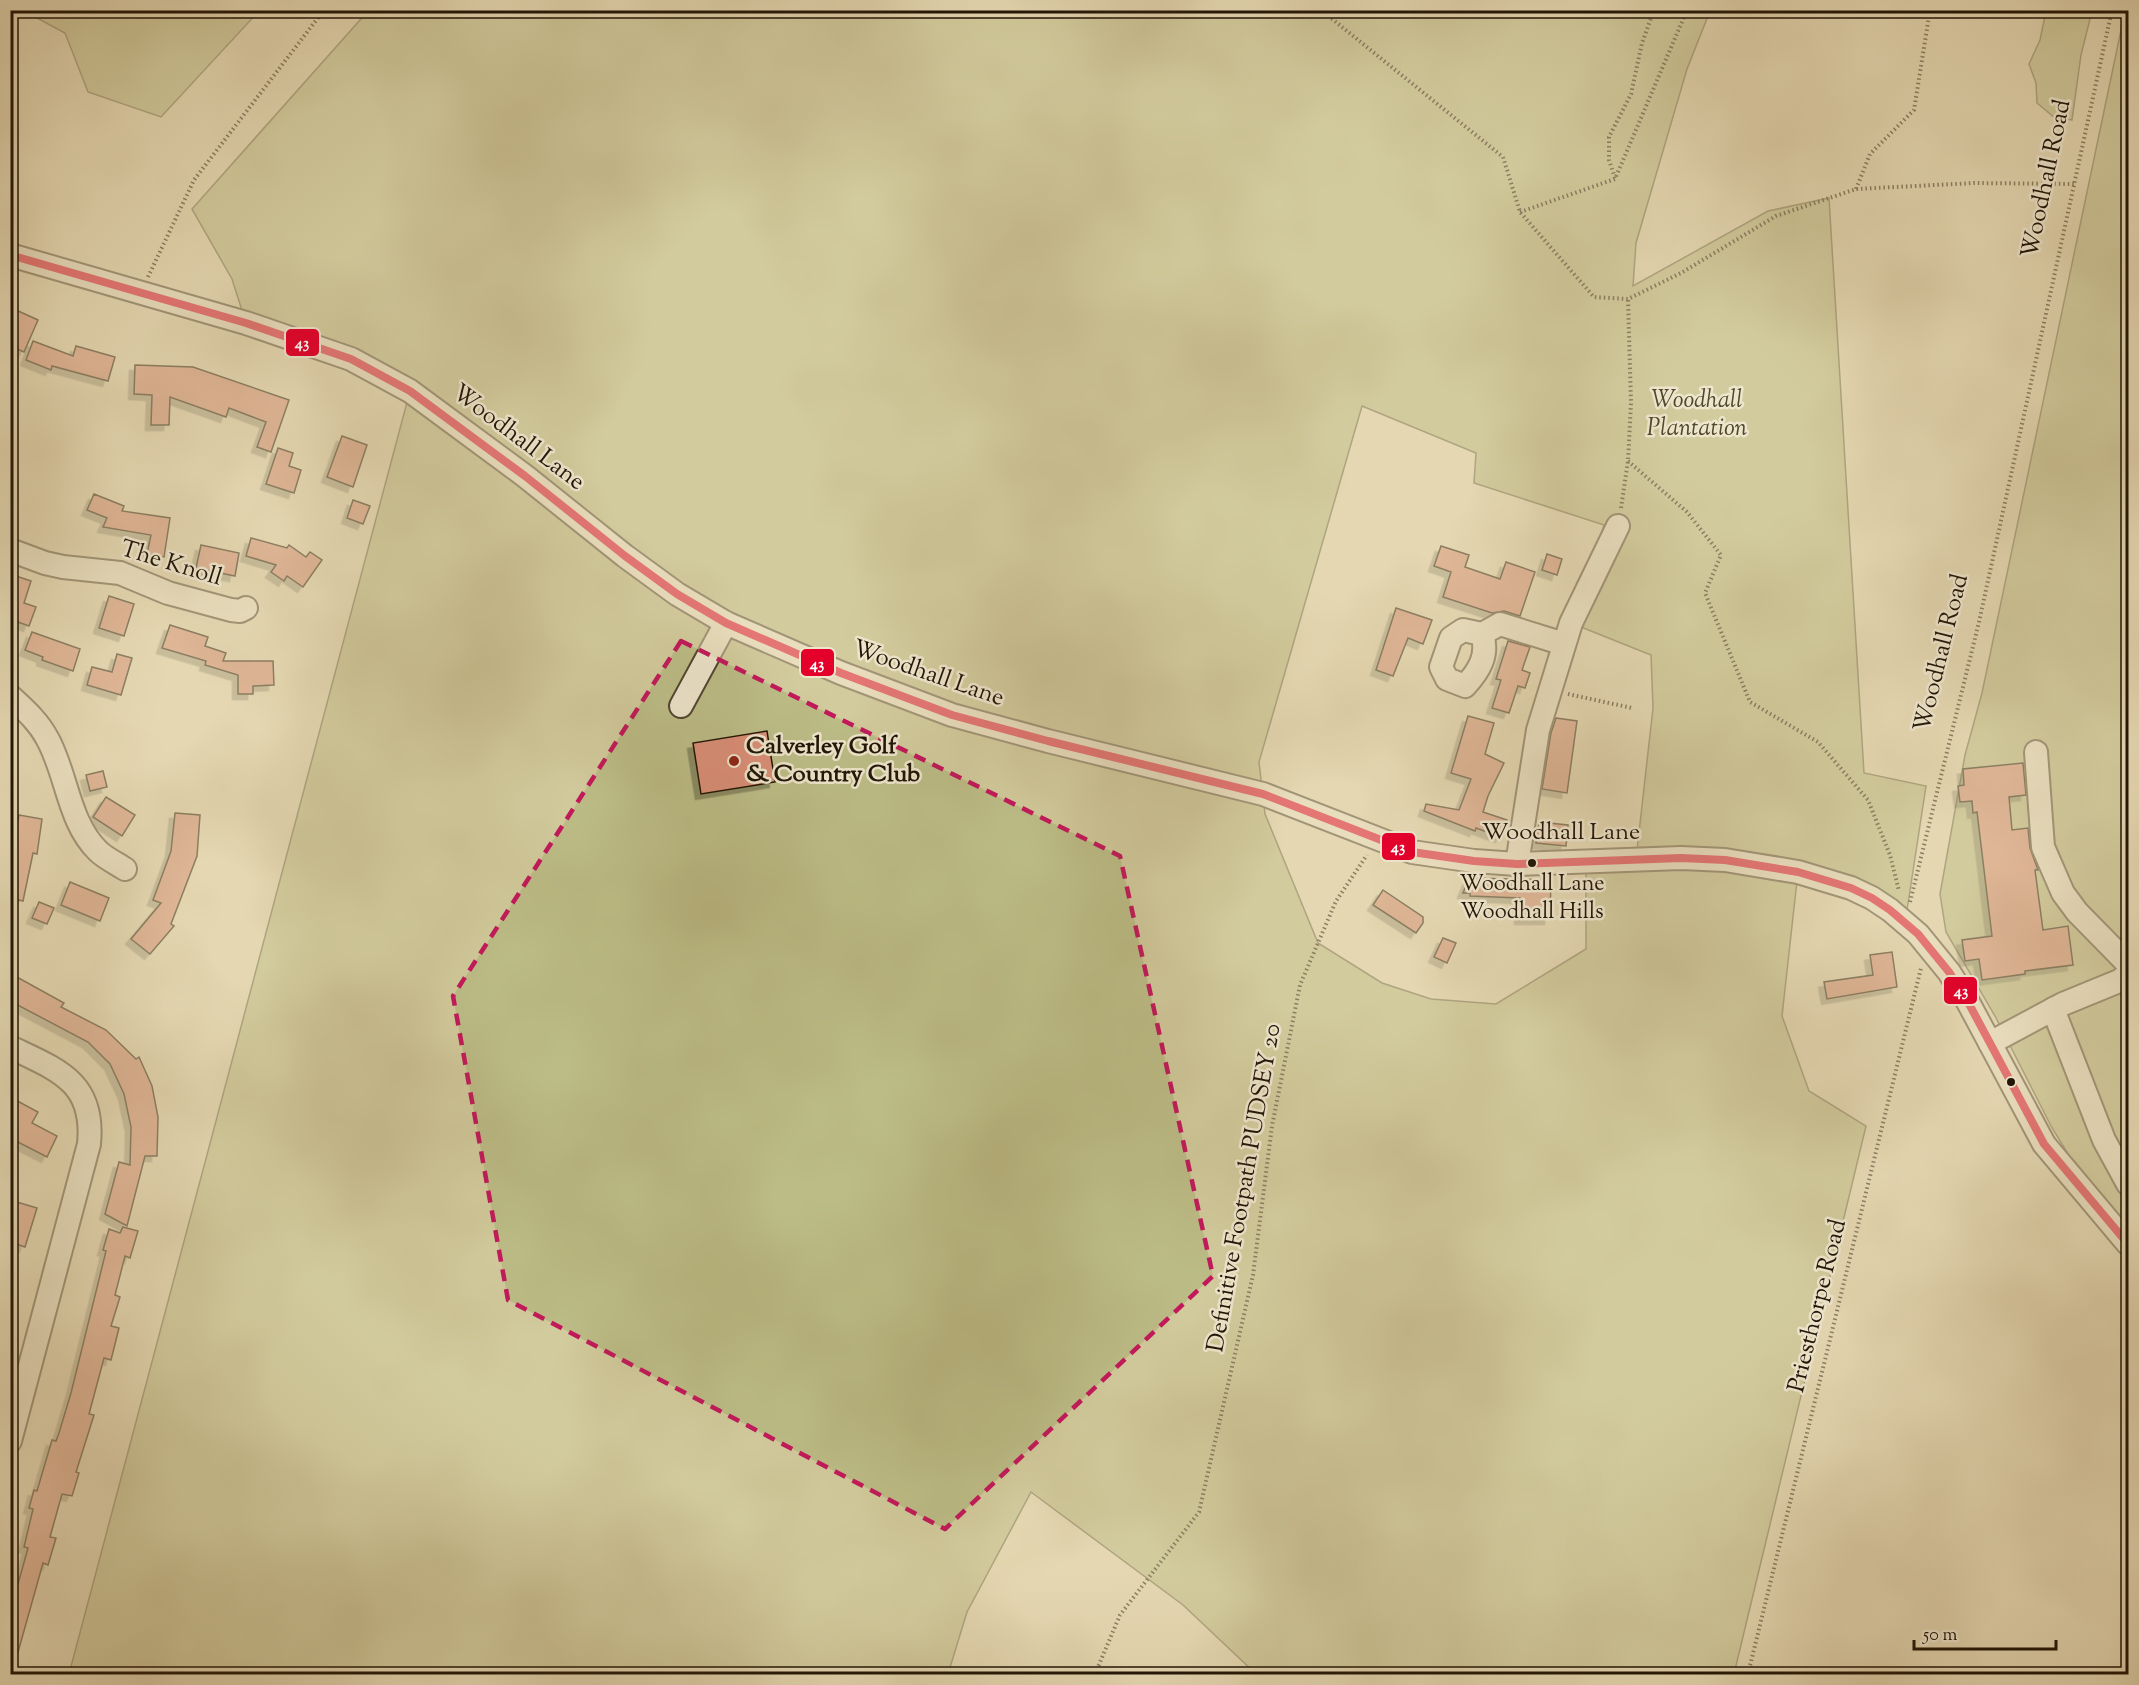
<svg xmlns="http://www.w3.org/2000/svg" width="2139" height="1685" font-family="'Sorts Mill Goudy',serif">
<defs>
<filter id="shadow"><feDropShadow dx="-5.5" dy="5.5" stdDeviation="0" flood-color="#0004"/></filter>
</defs>
<rect width="100%" height="100%" fill="#e4d7b1"/>
<filter id="stains"><feTurbulence type="fractalNoise" baseFrequency=".00333" numOctaves="4"/><feColorMatrix values="0 0 0 0 .2 0 0 0 0 .09 0 0 0 0 .02 0 0 0 .5 -.17"/></filter>
<radialGradient id="worn" r=".72"><stop offset=".6" stop-color="#630" stop-opacity="0"/><stop offset="1" stop-color="#630" stop-opacity=".3"/></radialGradient>
<g fill="#bcbc86" stroke="#6e6846" stroke-width="1.5" fill-rule="evenodd">
<polygon points="24,11 259,11 161,117 88,92 65,33"/>
<path d="M368,11H1710L1687,69L1636,243L1633,286L1768,211L1829,198L1864,773L1926,786L1905,923L1798,872L1782,1016L1809,1091L1866,1126L1734,1674H1256L1183,1605L1031,1492L967,1612L948,1674H69L410,391L246,323L232,279L192,209ZM1362,406L1476,453L1474,483L1604,525L1587,588L1571,623L1651,655L1653,708L1636,859L1586,862V949L1496,1004L1431,999L1382,983L1318,943L1265,814L1259,762Z"/>
<polygon points="2046,11 2092,11 2081,55 2072,120 2055,118 2037,103 2036,83 2029,64 2040,40"/>
<polygon points="2125,11 2128,11 2128,1229 2090,1185 2068,1154 2051,1126 1995,1016 1946,932 1940,894 1965,755 1982,693"/>
</g>
<g fill="#d98e77" stroke="#211506" stroke-width="1.5" filter="url(#shadow)">
<polygon points="16,310 38,320 24,352 10,346 10,323"/>
<polygon points="33,341 73,356 76,346 115,357 108,381 52,366 51,370 26,360"/>
<polygon points="135,365 193,367 289,400 271,452 257,447 266,422 229,408 226,417 170,397 169,425 151,425 152,395 134,394"/>
<polygon points="342,436 367,445 353,487 327,477"/>
<polygon points="278,448 293,453 289,466 301,470 294,493 266,484"/>
<polygon points="94,494 124,506 122,511 170,518 164,557 147,554 151,535 103,527 107,518 87,510"/>
<polygon points="353,500 370,506 363,524 347,518"/>
<polygon points="251,538 287,548 289,545 306,557 310,552 322,560 303,587 287,576 284,581 271,572 276,565 246,556"/>
<polygon points="201,545 239,553 235,576 196,568"/>
<polygon points="1441,546 1469,555 1465,567 1500,579 1506,562 1535,572 1520,616 1504,611 1492,613 1443,597 1451,572 1434,566"/>
<polygon points="1547,554 1562,559 1557,575 1542,570"/>
<polygon points="10,574 31,581 24,603 36,607 29,626 18,622 13,635 10,635"/>
<polygon points="109,596 134,604 124,636 99,628"/>
<polygon points="1396,608 1432,620 1423,644 1408,638 1393,676 1376,670"/>
<polygon points="170,625 208,637 205,646 226,653 223,661 273,661 274,685 253,686 253,694 238,694 238,675 205,665 206,661 162,648"/>
<polygon points="32,632 80,649 73,671 42,660 43,657 25,650"/>
<polygon points="1508,641 1530,647 1522,670 1530,673 1525,688 1518,686 1509,713 1492,708 1501,680 1496,679"/>
<polygon points="117,654 132,658 121,695 87,685 92,667 112,672"/>
<polygon points="1468,716 1494,723 1485,754 1504,763 1488,796 1483,812 1507,820 1501,837 1476,828 1475,831 1424,811 1426,804 1459,810 1471,779 1451,773"/>
<polygon points="1556,718 1577,721 1567,793 1542,789 1551,733"/>
<polygon points="767,731 775,782 701,794 693,743"/>
<polygon points="2023,763 2026,795 2009,797 2012,830 2028,828 2030,848 2038,870 2035,870 2043,930 2068,926 2073,965 2025,971 2025,974 1982,980 1979,959 1965,961 1962,940 1992,936 1977,812 1973,813 1972,801 1960,802 1958,786 1964,785 1963,769"/>
<polygon points="103,771 107,787 90,791 86,775"/>
<polygon points="106,797 135,815 122,836 93,817"/>
<polygon points="175,813 200,815 197,856 171,924 174,926 150,954 131,939 161,903 153,900 171,851"/>
<polygon points="19,815 42,819 37,854 33,853 23,901 10,898 10,863"/>
<polygon points="1539,822 1568,825 1566,846 1536,843"/>
<polygon points="1469,878 1551,880 1550,919 1520,919 1520,898 1470,896 1470,893 1463,893"/>
<polygon points="70,882 109,898 100,921 61,905"/>
<polygon points="1383,890 1423,917 1423,923 1416,933 1373,905"/>
<polygon points="39,902 54,908 47,924 32,918"/>
<polygon points="1443,938 1456,943 1447,963 1434,957"/>
<polygon points="1892,952 1897,987 1827,999 1824,982 1873,975 1870,955"/>
<polygon points="15,976 64,1003 61,1007 106,1030 136,1059 139,1057 152,1086 158,1117 157,1156 145,1156 127,1226 105,1214 119,1162 130,1165 131,1127 124,1094 110,1064 88,1042 10,1001 10,985"/>
<polygon points="10,1097 38,1112 32,1123 57,1136 47,1157 10,1138"/>
<polygon points="10,1200 37,1208 25,1247 10,1242"/>
<polygon points="123,1227 138,1231 130,1258 125,1256 115,1295 120,1297 111,1326 119,1328 111,1360 104,1358 89,1414 94,1415 76,1472 79,1473 72,1496 62,1494 50,1537 56,1538 48,1565 43,1563 15,1663 10,1662 10,1592 13,1583 18,1584 28,1548 24,1547 33,1509 29,1508 34,1490 37,1491 52,1440 56,1441 59,1433 71,1393 106,1251 103,1250 109,1229 120,1233"/>
</g>
<g fill="none" stroke-linecap="round" stroke-linejoin="round">
<defs>
<g id="minor">
<polyline points="10,255 246,323 351,359 410,391 525,476 625,556 677,594 726,623 841,673 952,715 1048,741 1263,794 1412,852 1474,861 1517,864 1681,858 1725,860 1798,872 1851,888 1872,898 1890,910 1918,934 1949,972 1968,1002 2044,1144 2128,1244"/>
<polyline points="10,550 45,563 63,567 120,573 168,593 231,610 240,611 246,608"/>
<path d="M1482,634C1489,655 1479,671 1465,686L1447,679L1441,667L1451,638L1463,630L1482,634L1500,624L1564,644"/>
<path d="M10,696C24,709 38,721 47,738C67,773 68,822 98,851C105,858 116,863 125,869"/>
<polyline points="681,706 726,623"/>
<polyline points="2036,752 2043,847 2063,893 2077,912 2128,964"/>
<polyline points="1517,864 1538,730 1571,623 1618,526"/>
<polyline points="2053,1009 2104,1140 2128,1184"/>
<polyline points="1990,1043 2063,1004 2119,981 2126,976 2128,970"/>
<path d="M10,1047C58,1070 95,1082 89,1144L10,1441"/>
</g>
</defs>
<use href="#minor" stroke="#524631" stroke-width="26"/>
<g stroke="#211506" stroke-width="4" stroke-dasharray="1.5 3" stroke-linecap="butt">
<polyline points="1321,10 1503,157 1520,212 1594,297 1628,299 1681,273 1776,216 1856,189 1974,183 2074,184"/>
<polyline points="1615,178 1609,160 1609,137 1631,94 1642,43 1654,10"/>
<polyline points="1856,189 1870,154 1914,110 1930,10"/>
<polyline points="1520,212 1615,179 1687,10"/>
<polyline points="148,277 194,180 324,10"/>
<polyline points="1628,461 1687,512 1721,555 1705,593 1750,702 1818,742 1868,800 1890,855 1899,891"/>
<polyline points="1621,508 1628,461 1631,403 1628,299"/>
<polyline points="1568,694 1632,708"/>
<polyline points="1910,902 1979,622 2112,10"/>
<polyline points="1095,1674 1120,1615 1199,1512 1253,1275 1272,1126 1300,985 1336,901 1367,855"/>
<polyline points="1748,1674 1921,968"/>
</g>
<use href="#minor" stroke="#ede5cc" stroke-width="22"/>
<defs>
<polyline id="bus-1" points="10,255 246,323 351,359 410,391 525,476 625,556 677,594 726,623 841,673 952,715 1048,741 1263,794 1412,852 1474,861 1517,864 1681,858 1725,860 1798,872 1851,888 1872,898 1890,910 1918,934 1949,972 1968,1002 2044,1144 2128,1244"/>
</defs>
<use href="#bus-1" stroke="#ede5cc" stroke-width="12"/>
<use href="#bus-1" stroke="#e4002b" stroke-width="8"/>
</g>
<path d="M0 0H2139V1685H0ZM681,641L1120,856L1213,1276L945,1529L508,1300L453,996Z" fill="#e4d7b1" fill-opacity=".55" fill-rule="evenodd"/>
<path fill="none" stroke="#c2185b" stroke-width="4.5" stroke-dasharray="12 8" stroke-linejoin="round" d="M681,641L1120,856L1213,1276L945,1529L508,1300L453,996Z"/>
<circle fill="#8f2418" stroke="#ede5cc" stroke-width="2" cx="734" cy="761" r="6"/>
<g fill="#211506" stroke="#ede5cc" stroke-width="2">
<circle cx="1532" cy="863" r="5"/>
<circle cx="2011" cy="1082" r="5"/>
</g>
<g text-anchor="middle" dominant-baseline="central" stroke-width="5" stroke-linejoin="round" paint-order="stroke">
<g font-size="22" fill="#211506" stroke="#ede5cc">
<text x="1532" y="885">Woodhall Lane<tspan x="1532" dy="28">Woodhall Hills</tspan></text>
</g>
<g font-size="24" fill="#211506" stroke="#ede5cc">
<text transform="translate(2047 179) rotate(-78)">Woodhall Road</text>
<text transform="translate(518 438) rotate(37)">Woodhall Lane</text>
<text transform="translate(171 564) rotate(17)">The Knoll</text>
<text transform="translate(1942 653) rotate(-76)">Woodhall Road</text>
<text transform="translate(928 674) rotate(19)">Woodhall Lane</text>
<text x="1561" y="833">Woodhall Lane</text>
<text transform="translate(1245 1188) rotate(-80)">Definitive Footpath PUDSEY 20</text>
<text transform="translate(1818 1306) rotate(-76)">Priesthorpe Road</text>
</g>
<g font-size="24" font-style="italic" fill="#50472c" stroke="#ede5cc">
<text x="1697" y="401">Woodhall<tspan x="1697" dy="28">Plantation</tspan></text>
</g>
<g font-size="24" font-weight="bold" fill="#211506" stroke="#ede5cc" text-anchor="start">
<text x="746" y="747">Calverley Golf<tspan x="746" dy="28">&amp; Country Club</tspan></text>
</g>
</g>
<g stroke="#ede5cc" stroke-width="2">
<rect x="285" y="328" width="35" height="29" rx="6" fill="#e4002b"/>
<rect x="800" y="648" width="35" height="29" rx="6" fill="#e4002b"/>
<rect x="1381" y="832" width="35" height="29" rx="6" fill="#e4002b"/>
<rect x="1943" y="976" width="35" height="29" rx="6" fill="#e4002b"/>
</g>
<g font-size="16" text-anchor="middle" font-weight="bold" fill="#fff">
<text x="302" y="348">43</text>
<text x="817" y="669">43</text>
<text x="1398" y="852">43</text>
<text x="1961" y="996">43</text>
</g>
<rect width="2139" height="1685" fill="none" stroke="#e4d7b1" stroke-width="36"/>
<rect x="12" y="12" width="2115" height="1661" fill="none" stroke="#211506" stroke-width="3"/>
<rect x="18" y="18" width="2103" height="1649" fill="none" stroke="#211506" stroke-width="1.5"/>
<path d="M1914 1640v9h142v-9" fill="none" stroke="#211506" stroke-width="3"/>
<text x="1923" y="1640" font-size="18" fill="#211506" stroke="#ede5cc" stroke-width="4.5" paint-order="stroke">50 m</text>
<rect width="100%" height="100%" filter="url(#stains)"/>
<rect width="100%" height="100%" fill="url(#worn)"/>
</svg>
